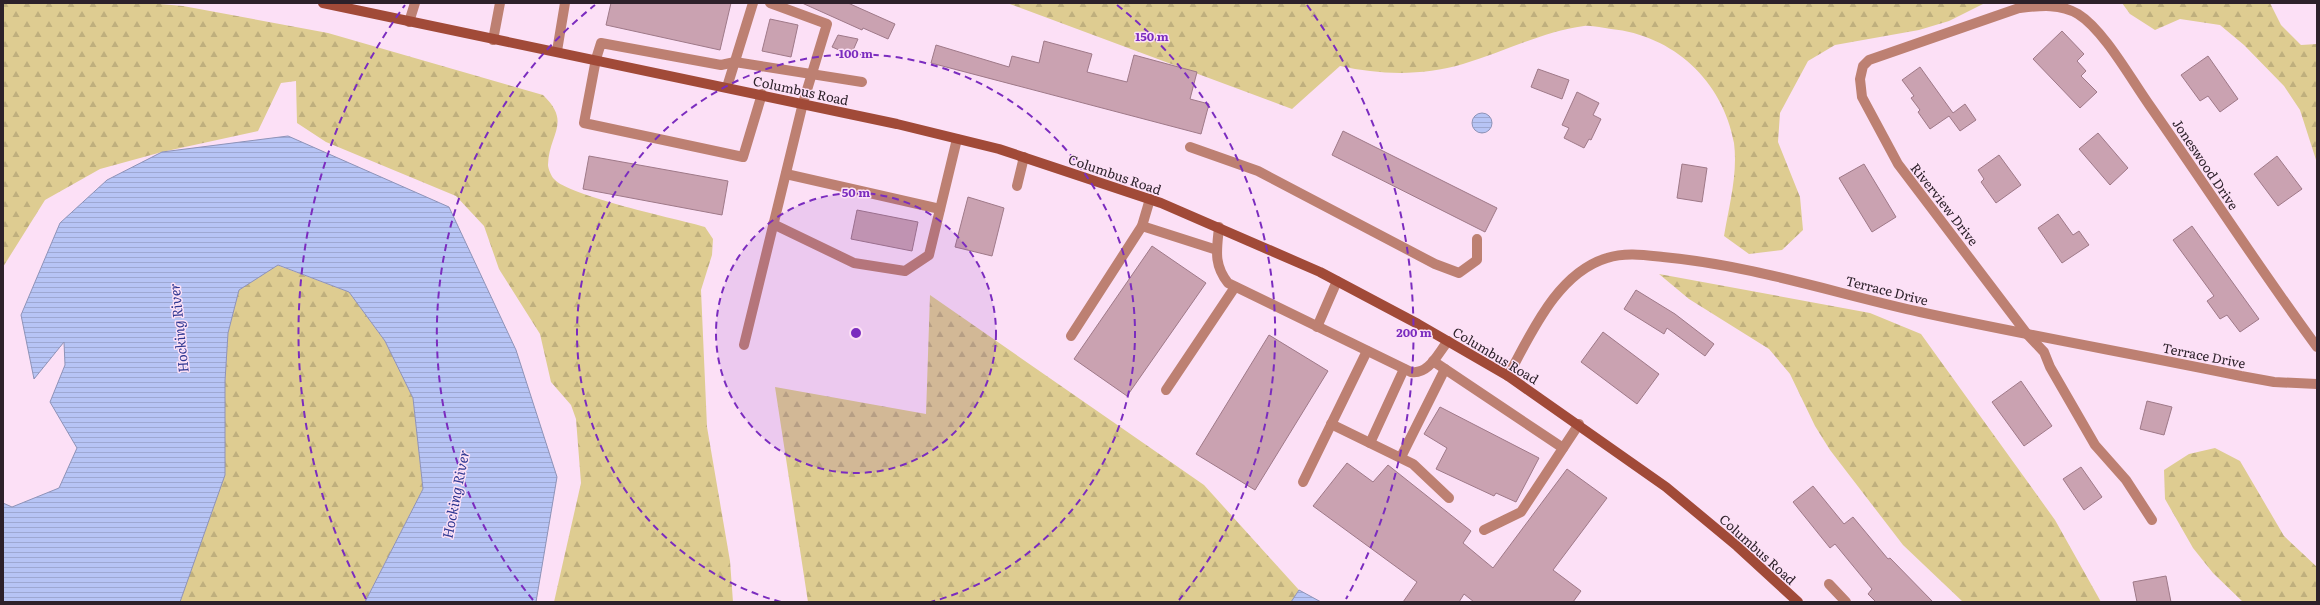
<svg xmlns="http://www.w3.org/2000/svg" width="2320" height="605" font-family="Literata,serif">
<defs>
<pattern id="forest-firs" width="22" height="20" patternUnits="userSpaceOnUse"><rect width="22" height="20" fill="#decc91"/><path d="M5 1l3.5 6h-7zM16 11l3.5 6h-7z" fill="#bfaf7d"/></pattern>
<pattern id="water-rules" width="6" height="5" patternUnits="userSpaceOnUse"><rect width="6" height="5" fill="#b7c4f5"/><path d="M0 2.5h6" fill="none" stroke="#9ea8d2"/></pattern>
</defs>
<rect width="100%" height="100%" fill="#fce0f6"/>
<g fill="url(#forest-firs)">
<path d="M3,3H148L183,6L328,33L543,95C572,123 549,133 548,165C548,168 551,176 554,179C568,196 678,219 705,227L713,239L712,255L701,290L707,427L730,561L733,602H554L581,483L576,419L571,405L551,382L540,334L499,269L484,226L456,196L326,142L297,123L296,81L281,83L258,131L162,152L100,169L45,200L3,267Z"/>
<path d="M1007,3H1985L1949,21L1919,30L1835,45L1808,61L1780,113L1778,142L1800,197L1803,230L1782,250L1749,254L1724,236C1729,206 1738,174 1734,143C1723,81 1673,35 1611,29C1602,28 1592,25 1584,26C1541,32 1504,52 1463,64C1422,76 1381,75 1340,66L1292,109Z"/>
<polygon points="2122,3 2270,3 2281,25 2301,45 2317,44 2317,163 2300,110 2284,86 2244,45 2220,25 2180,19 2155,30 2130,14"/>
<polygon points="277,265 349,292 385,341 413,398 423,489 365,602 180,602 225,381 228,333 239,289"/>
<polygon points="1659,274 1870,313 1921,334 2055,520 2101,602 1963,602 1903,545 1830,450 1815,426 1790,374 1769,349 1689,299"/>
<polygon points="930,295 1204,485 1299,590 1291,602 808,602 775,387 926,414"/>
<polygon points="2215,448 2240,461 2284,536 2317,567 2317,602 2243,602 2213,573 2193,548 2165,499 2164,470 2189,454"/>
</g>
<g fill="url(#water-rules)" stroke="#8e93b8">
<circle cx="1482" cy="123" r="10"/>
<polygon points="288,136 449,207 516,350 557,477 536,602 365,602 423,489 413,398 385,341 349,292 278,265 239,290 228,333 225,381 225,475 180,602 3,602 3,503 12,507 59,488 77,448 50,402 65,365 64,342 34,379 21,315 60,223 107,180 162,152"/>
<polygon points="1299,590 1321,602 1291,602"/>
</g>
<g fill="#caa2b1" stroke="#9f7988">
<polygon points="611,3 731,3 720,50 606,25"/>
<polygon points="802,3 848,3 895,24 888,39 863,28 862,30"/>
<polygon points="770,19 798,25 791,57 762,51"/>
<polygon points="2062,31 2084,54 2077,61 2086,71 2081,76 2097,92 2080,108 2033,59"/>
<polygon points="838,35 858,39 851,55 832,47"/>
<polygon points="1044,41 1092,54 1087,72 1127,82 1134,55 1197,72 1190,99 1209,104 1201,134 931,63 936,45 1009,67 1012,56 1039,63"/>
<polygon points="2208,56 2238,99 2220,112 2208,96 2200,101 2181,75"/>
<polygon points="1920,67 1953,113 1965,104 1976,120 1960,131 1949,116 1930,129 1918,112 1920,110 1911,98 1914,96 1902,80"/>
<polygon points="1538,69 1569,80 1562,99 1531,87"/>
<polygon points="1577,92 1599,103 1593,115 1601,119 1591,140 1589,139 1584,148 1564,138 1569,128 1562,125"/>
<polygon points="1343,131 1497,208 1485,232 1332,155"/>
<polygon points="2098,133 2128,168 2110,185 2079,149"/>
<polygon points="1999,155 2021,185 1996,203 1981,182 1984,179 1978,170"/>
<polygon points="589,156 728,181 722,215 583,189"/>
<polygon points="2277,156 2302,189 2278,206 2254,174"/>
<polygon points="1682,164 1707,168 1702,202 1677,198"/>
<polygon points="1864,164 1896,217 1872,232 1839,178"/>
<polygon points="968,197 1004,208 992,256 955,247"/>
<polygon points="857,210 918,222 912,251 851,239"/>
<polygon points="2058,214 2073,235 2079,231 2089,245 2062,263 2038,228"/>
<polygon points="2192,226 2259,319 2240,332 2227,315 2220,319 2207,301 2214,296 2173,240"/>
<polygon points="1152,246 1206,283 1127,396 1074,359"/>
<polygon points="1636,290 1675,314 1714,344 1705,356 1667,328 1664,334 1624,309"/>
<polygon points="1603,332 1659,374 1637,404 1581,362"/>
<polygon points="1269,335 1328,371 1255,490 1196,454"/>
<polygon points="2021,381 2052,426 2024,446 1992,402"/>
<polygon points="2147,401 2172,407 2164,435 2140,429"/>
<polygon points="1440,407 1539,458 1516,502 1496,493 1494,496 1436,469 1447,448 1424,434"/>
<polygon points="1347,463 1373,482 1388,465 1471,531 1463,543 1493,568 1567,469 1607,498 1553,570 1581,591 1573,602 1474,602 1464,594 1459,602 1403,602 1417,582 1313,506"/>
<polygon points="2081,467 2102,497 2084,510 2063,479"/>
<polygon points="1813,486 1844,524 1853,517 1888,559 1890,558 1933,602 1876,602 1868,594 1872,589 1835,544 1830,548 1793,502"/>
<polygon points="2166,576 2171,602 2137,602 2133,582"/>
</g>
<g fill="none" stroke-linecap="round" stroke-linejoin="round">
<g stroke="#bd8072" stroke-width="10">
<polyline points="409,22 415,3"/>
<polyline points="493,40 500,3"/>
<polyline points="557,51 565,3"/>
<polyline points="727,87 753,3"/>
<polyline points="762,94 743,157 584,123 596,59 601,43 721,65 735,62 862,82"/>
<polyline points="1190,147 1258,171 1435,264 1459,273 1477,260 1477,239"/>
<polyline points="786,174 940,209"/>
<polyline points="1017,186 1024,157"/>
<polyline points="773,224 854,263 905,271 929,255 957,139"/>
<polyline points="1142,226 1217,250"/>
<path d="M1219,227C1217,249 1213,264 1228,283L1411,372C1429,375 1438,353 1448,341"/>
<polyline points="1317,327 1337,281"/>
<polyline points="1071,336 1142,226 1150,199"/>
<polyline points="744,345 803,103 827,24 770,3"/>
<polyline points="1433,361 1563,448"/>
<polyline points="1166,390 1235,287"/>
<polyline points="1331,424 1413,464 1449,498"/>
<polyline points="1370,443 1404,369"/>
<polyline points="1401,457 1445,369"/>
<polyline points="1303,482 1367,351"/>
<polyline points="1484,530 1521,512 1579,424"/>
<polyline points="1829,584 1846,602"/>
</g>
<g stroke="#bd8072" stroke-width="10">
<path d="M1508,376C1531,334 1557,273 1607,258C1625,252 1645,255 1663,257C1751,265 1834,293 1920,312C2026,335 2134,354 2241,376L2274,382L2317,384"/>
<path d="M2152,520L2126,480L2095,445L2050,367L2044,352L2027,334L1898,164L1862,97L1860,79L1863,66L1869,60L2019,8C2038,6 2060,3 2078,14C2104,30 2132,81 2150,106C2206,186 2259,268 2317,347"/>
</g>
<polyline stroke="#a14a38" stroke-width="10" points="323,3 897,124 999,149 1161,203 1320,272 1418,324 1508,376 1666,487 1737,546 1798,602"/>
</g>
<circle cx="856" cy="333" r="140" fill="#7b2cbf" fill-opacity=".12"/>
<g fill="none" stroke="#7b2cbf" stroke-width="2" stroke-dasharray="7 5">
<circle cx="856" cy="333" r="140"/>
<path d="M781 602A279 279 0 1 1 931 602"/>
<path d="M533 600A419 419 0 0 1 595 5M1117 5A419 419 0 0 1 1179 600"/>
<path d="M366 599A558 558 0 0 1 405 5M1307 5A558 558 0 0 1 1346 599"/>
</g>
<g text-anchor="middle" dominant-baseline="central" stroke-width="3" stroke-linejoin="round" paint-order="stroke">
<g font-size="13" fill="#2d212a" stroke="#fce0f6">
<text transform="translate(801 90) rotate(12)">Columbus Road</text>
<text transform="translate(2206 164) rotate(56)">Joneswood Drive</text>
<text transform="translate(1115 174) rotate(19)">Columbus Road</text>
<text transform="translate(1945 204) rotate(52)">Riverview Drive</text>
<text transform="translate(1887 290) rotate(14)">Terrace Drive</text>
<text transform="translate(1496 355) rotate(31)">Columbus Road</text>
<text transform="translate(2204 355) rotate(11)">Terrace Drive</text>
<text transform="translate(1758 549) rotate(42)">Columbus Road</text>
</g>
<g font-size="14" font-style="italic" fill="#2e3791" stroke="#fce0f6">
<text transform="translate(178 328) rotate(-96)">Hocking River</text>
<text transform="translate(455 494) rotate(-79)">Hocking River</text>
</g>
</g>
<circle cx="856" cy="333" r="6" fill="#7b2cbf" stroke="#fce0f6" stroke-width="2"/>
<g font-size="12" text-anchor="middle" font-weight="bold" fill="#7b2cbf" stroke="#fce0f6" stroke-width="3" stroke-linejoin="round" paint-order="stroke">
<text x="1152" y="41">150 m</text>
<text x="856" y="58">100 m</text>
<text x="856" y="197">50 m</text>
<text x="1414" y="337">200 m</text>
</g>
<rect width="2320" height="605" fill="none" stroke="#2d212a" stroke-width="8"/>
</svg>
